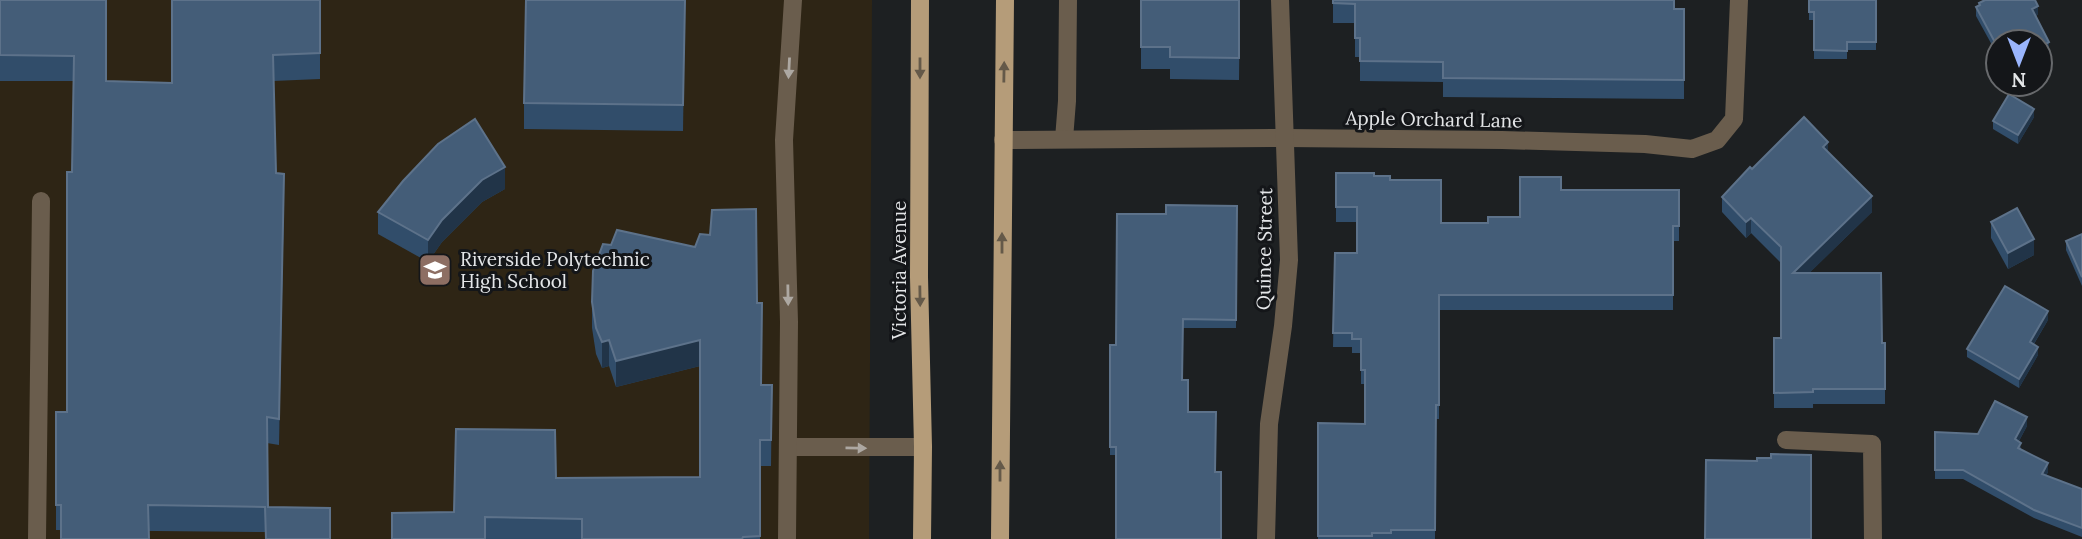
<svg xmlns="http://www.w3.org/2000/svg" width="2082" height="539" font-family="Lora,serif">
<rect width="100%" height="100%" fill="#1d2022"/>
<polygon fill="#2e2515" points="0,0 872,0 869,539 0,539"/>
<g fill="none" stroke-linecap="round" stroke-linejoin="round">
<g stroke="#6a5d4d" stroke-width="18">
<polyline points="1064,139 1067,101 1068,0"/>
<polyline points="1003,140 1285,138 1502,140 1645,144 1692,149 1717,140 1734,119 1739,0"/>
<polyline points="1786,440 1872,444 1873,539"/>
<polyline points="788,447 923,447"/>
<polyline points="37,539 41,201"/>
<polyline points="787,539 789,322 784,140 793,0"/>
<polyline points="1266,539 1269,424 1283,326 1289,260 1280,0"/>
</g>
<g stroke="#b59c79" stroke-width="18">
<polyline points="920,0 919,277 923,447 922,539"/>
<polyline points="1000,539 1005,0"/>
</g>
</g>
<g fill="#314d6a">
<polygon points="0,0 106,0 106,81 172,83 320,0 320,79 273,81 276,173 284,199 279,445 267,443 268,507 330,539 265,539 265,532 56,530 56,412 67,412 74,81 0,81"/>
<polygon points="685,0 683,131 524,129 524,103"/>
<polygon points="1141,0 1240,0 1239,80 1170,79 1170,69 1141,69"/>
<polygon points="1333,0 1684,9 1684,99 1443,97 1443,82 1360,81 1360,57 1355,57 1355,23 1333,23"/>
<polygon points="1809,0 1876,0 1876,50 1847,50 1847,59 1814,59 1814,20 1809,20"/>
<polygon points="1979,3 2038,14 2036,16 2049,50 1998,42 1998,56 1976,16 1976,7 1979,5"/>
<polygon points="2034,117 2018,144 1993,129 1993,121"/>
<polygon points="1828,152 1872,212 1809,273 1882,343 1885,343 1885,404 1813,404 1813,408 1774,408 1774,338 1781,338 1781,263 1751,233 1746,238 1722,212 1722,197"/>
<polygon points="1336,173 1374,176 1390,180 1441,223 1488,223 1520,217 1561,190 1679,190 1679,241 1673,241 1673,310 1439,310 1439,419 1436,419 1435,539 1318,539 1318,423 1365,424 1365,384 1361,384 1361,353 1352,353 1352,347 1333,347 1335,253 1357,253 1357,222 1336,222"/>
<polygon points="505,189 482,202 442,242 428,262 378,234 378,212"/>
<polygon points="1237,206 1236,328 1183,328 1182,380 1188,412 1215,472 1221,539 1116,455 1110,455 1110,381 1116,345"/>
<polygon points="1991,222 2034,255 2008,269 1991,238"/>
<polygon points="2082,234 2082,286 2066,250 2066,241"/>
<polygon points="592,302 757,303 762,385 772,385 771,466 760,466 760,539 392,539 454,512 556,478 700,477 700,366 616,387 609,366 602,368 596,354 592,328"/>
<polygon points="2048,320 2034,344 2038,355 2019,388 1967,357 1967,349"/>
<polygon points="2027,426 2019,441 2021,449 2048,472 2046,476 2082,489 2082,537 2034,518 1963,479 1935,479 1935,432 1978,434"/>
</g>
<g fill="#213448">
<polygon points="2038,6 2038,14 2032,18 2032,9"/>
<polygon points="2049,42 2049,50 2040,55 2040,47"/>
<polygon points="2034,109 2034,117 2018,144 2018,135"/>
<polygon points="1828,142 1828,158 1823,147"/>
<polygon points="505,167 505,189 482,202 442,242 428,262 428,240 442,220 482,180"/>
<polygon points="284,174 284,199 279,445 279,419"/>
<polygon points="1872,196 1872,212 1793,289 1793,273"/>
<polygon points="1751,218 1751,233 1746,238 1746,222"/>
<polygon points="2034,239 2034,255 2008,269 2008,253"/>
<polygon points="2048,311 2048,320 2030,350 2030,342"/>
<polygon points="609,340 609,366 602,368 602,342"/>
<polygon points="700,340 700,366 616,387 616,361"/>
<polygon points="2038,347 2038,355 2019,388 2019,379"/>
<polygon points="2027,417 2027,426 2015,448 2015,439"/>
<polygon points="2048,463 2048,472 2042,483 2042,474"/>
</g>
<g fill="#445d78" stroke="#5d728a" stroke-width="2">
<polygon points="0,0 106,0 106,81 172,83 172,0 320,0 320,53 273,55 276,173 284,174 279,419 267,417 268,507 330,508 330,539 266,539 265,507 148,505 149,539 61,539 61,505 56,505 56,412 67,412 67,172 72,172 74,56 0,55"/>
<polygon points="526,0 685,0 683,105 524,103"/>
<polygon points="1141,0 1239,0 1239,58 1170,57 1170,47 1141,47"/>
<polygon points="1333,0 1674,0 1674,9 1684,9 1684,80 1443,78 1443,62 1360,61 1360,38 1355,38 1355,4 1333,3"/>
<polygon points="1809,0 1876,0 1876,42 1847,42 1847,51 1814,50 1814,12 1809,12"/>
<polygon points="1985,0 2035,0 2038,6 2032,9 2049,42 2040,47 2040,42 1998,42 1998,48 1976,7 1980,5 1979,3"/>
<polygon points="2009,94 2034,109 2018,135 1993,121"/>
<polygon points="1804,117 1828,142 1823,147 1872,196 1793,273 1881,273 1882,343 1885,343 1885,389 1813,389 1813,392 1774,393 1774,338 1781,338 1781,247 1751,218 1746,222 1722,197 1750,167 1752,169"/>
<polygon points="475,119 505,167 482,180 442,220 428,240 378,212 403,181 438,144"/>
<polygon points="1336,173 1374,173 1374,176 1390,176 1390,180 1441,180 1441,223 1488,223 1488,217 1520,217 1520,177 1561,177 1561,190 1679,190 1679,226 1673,226 1673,295 1439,295 1439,405 1436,405 1435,530 1391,530 1391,533 1372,533 1372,536 1318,536 1318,423 1365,424 1365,370 1361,370 1361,339 1352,339 1352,333 1333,333 1335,253 1357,253 1357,207 1336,207"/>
<polygon points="1166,205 1237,206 1236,320 1183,319 1182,380 1188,380 1188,412 1216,412 1215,472 1221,472 1221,539 1116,539 1116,447 1110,447 1110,345 1116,345 1117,214 1166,214"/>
<polygon points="2017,208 2034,239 2008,253 1991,222"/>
<polygon points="756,209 757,303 762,303 761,385 772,385 771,440 760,440 760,536 743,537 742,539 582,539 582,519 485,517 485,539 392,539 392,513 454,512 456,429 555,430 556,478 700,477 700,340 616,361 609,340 602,342 596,328 592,302 593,271 603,244 611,245 617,230 695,247 700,234 710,235 712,210"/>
<polygon points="2082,234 2082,277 2066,241"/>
<polygon points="2005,286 2048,311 2030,342 2038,347 2019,379 1967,349"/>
<polygon points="1995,401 2027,417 2015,439 2021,443 2018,448 2048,463 2042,474 2082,489 2082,528 2034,510 1963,470 1935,470 1935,432 1978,434"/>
<polygon points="1771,454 1811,455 1811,539 1705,539 1706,460 1757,461 1757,458 1771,458"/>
</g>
<defs><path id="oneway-solid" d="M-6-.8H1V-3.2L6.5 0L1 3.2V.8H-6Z" transform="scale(1.75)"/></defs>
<g fill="#ada8a2">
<use href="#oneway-solid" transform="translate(789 68) rotate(93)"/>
<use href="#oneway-solid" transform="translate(788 295) rotate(89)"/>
<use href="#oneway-solid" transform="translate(856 448) rotate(1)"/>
</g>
<g fill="#645949">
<use href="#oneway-solid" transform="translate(920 68) rotate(90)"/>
<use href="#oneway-solid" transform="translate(1004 72) rotate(-89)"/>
<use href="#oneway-solid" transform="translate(1002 243) rotate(-90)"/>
<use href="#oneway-solid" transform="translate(920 296) rotate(89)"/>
<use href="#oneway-solid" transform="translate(1000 471) rotate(-90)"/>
</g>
<defs>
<symbol id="school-square" viewBox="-11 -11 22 22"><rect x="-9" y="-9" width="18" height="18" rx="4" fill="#8d6e63" stroke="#141619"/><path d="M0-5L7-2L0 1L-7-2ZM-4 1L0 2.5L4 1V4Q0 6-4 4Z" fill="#fff"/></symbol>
</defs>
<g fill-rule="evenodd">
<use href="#school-square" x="416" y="251" width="38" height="38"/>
</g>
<g text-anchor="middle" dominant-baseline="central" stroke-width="6" stroke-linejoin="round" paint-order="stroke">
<g font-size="19" fill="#e4e6e8" stroke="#141619">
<text transform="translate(1434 119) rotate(1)">Apple Orchard Lane</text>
<text transform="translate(1264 249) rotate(-89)">Quince Street</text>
<text transform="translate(899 270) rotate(-90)">Victoria Avenue</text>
</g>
<g font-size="19" fill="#e4e6e8" stroke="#141619" text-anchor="start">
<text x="460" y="259">Riverside Polytechnic<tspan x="460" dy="22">High School</tspan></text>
</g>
</g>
<g transform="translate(2019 63) rotate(180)"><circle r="33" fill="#141619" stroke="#67696c" stroke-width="2"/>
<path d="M0-5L12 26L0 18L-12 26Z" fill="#9ab5fd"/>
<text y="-10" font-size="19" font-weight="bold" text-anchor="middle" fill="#e4e6e8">N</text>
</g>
</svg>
